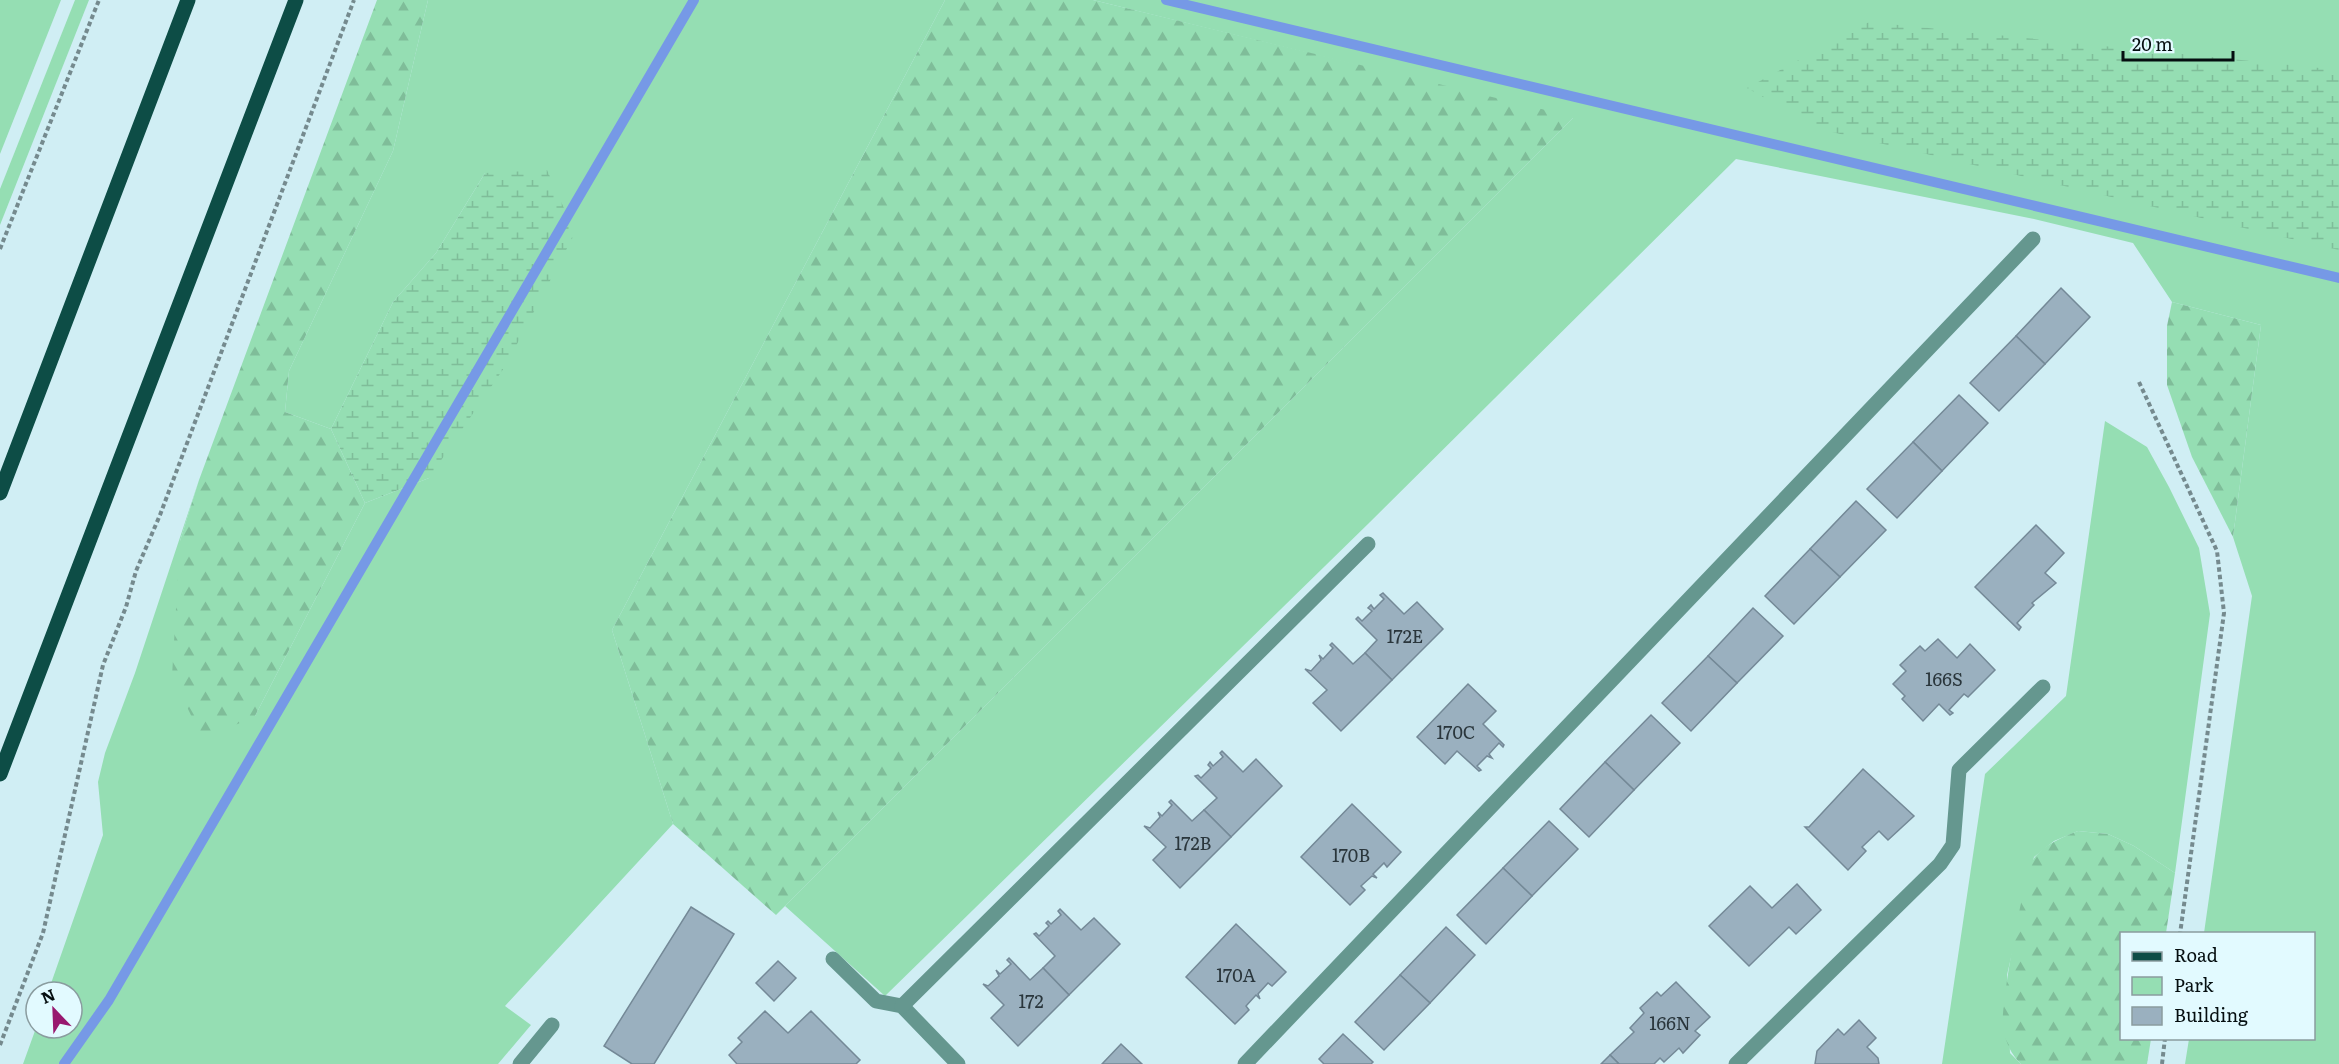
<svg xmlns="http://www.w3.org/2000/svg" width="2339" height="1064" font-family="Literata,serif">
<defs>
<pattern id="forest-firs" width="22" height="20" patternUnits="userSpaceOnUse" patternTransform="scale(1.5)"><rect width="22" height="20" fill="#95deb3"/><path d="M5 1l3.5 6h-7zM16 11l3.5 6h-7z" fill="#7fbd99"/></pattern>
<pattern id="wetland-marsh" width="20" height="14" patternUnits="userSpaceOnUse" patternTransform="scale(1.5)"><rect width="20" height="14" fill="#95deb3"/><path d="M1 5h8M5 5V1M11 12h8M15 12V8" fill="none" stroke="#7fbd99"/></pattern>
</defs>
<rect width="100%" height="100%" fill="#d0eef4"/>
<g fill="#95deb3">
<polygon points="0,0 61,0 0,154"/>
<polygon points="75,0 89,0 0,225 0,189"/>
<polygon points="428,0 945,0 612,630 673,824 505,1006 531,1025 498,1064 23,1064 36,1028 72,1028 72,992 48,992 103,835 98,782 105,753 135,673 199,480 180,541 255,716 365,503 429,478 485,173 436,253 393,302 331,429 285,412 289,371 393,151"/>
<polygon points="1093,0 2339,0 2339,1064 2185,1064 2189,1039 2314,1038 2314,934 2204,933 2252,596 2233,537 2261,325 2172,302 2133,243 2034,219 1736,159 1369,523 885,996 785,906 1573,118"/>
<polygon points="2105,421 2147,447 2169,487 2199,548 2210,614 2175,873 2134,846 2108,834 2078,831 2054,841 2034,857 2007,975 2010,1053 2021,1064 1942,1064 1985,774 2066,696"/>
</g>
<g fill="url(#forest-firs)">
<polygon points="377,0 428,0 393,151 289,371 285,412 331,429 365,503 255,716 203,740 172,676 180,541 199,480"/>
<polygon points="945,0 1093,0 1574,117 776,915 673,824 612,630"/>
<polygon points="2172,302 2261,325 2233,537 2192,457 2167,385 2167,326"/>
<path d="M2078,831L2108,834L2134,846L2175,873L2166,933L2122,934V1038L2151,1039L2147,1064H2021C2011,1054 2006,1043 2003,1028C2000,1009 2024,870 2035,857C2045,844 2063,837 2078,831Z"/>
</g>
<g fill="url(#wetland-marsh)">
<polygon points="1869,22 2339,70 2339,250 1823,130 1747,88"/>
<polygon points="547,170 575,233 506,365 429,478 365,503 331,429 393,302 436,253 485,173"/>
</g>
<g fill="none" stroke-linecap="round" stroke-linejoin="round">
<g stroke="#7699e6" stroke-width="10">
<polyline points="1166,0 2339,278"/>
<polyline points="64,1064 109,1000 694,0"/>
</g>
</g>
<g fill="#9ab0bf" stroke="#748997" stroke-width="1.5">
<polygon points="2061,288 2090,317 2045,364 2016,336"/>
<polygon points="2016,336 2045,364 1999,411 1970,383"/>
<polygon points="1959,395 1988,423 1942,471 1913,442"/>
<polygon points="1913,442 1942,471 1897,518 1867,489"/>
<polygon points="1856,501 1886,530 1840,577 1810,549"/>
<polygon points="2036,525 2064,553 2045,573 2056,583 2032,603 2034,605 2017,623 2021,627 2019,630 1975,587"/>
<polygon points="1810,549 1840,577 1794,624 1765,596"/>
<polygon points="1383,593 1404,614 1417,602 1443,629 1392,680 1365,653 1377,640 1356,619 1358,617 1362,621 1372,611 1368,608 1371,605 1374,609 1384,599 1380,595"/>
<polygon points="1753,608 1783,636 1737,683 1708,656"/>
<polygon points="1938,639 1957,658 1970,644 1995,670 1968,697 1964,694 1949,710 1953,713 1950,715 1939,704 1923,721 1902,699 1905,696 1893,684 1906,671 1900,665 1920,646 1925,651"/>
<polygon points="1332,643 1353,664 1365,653 1392,680 1341,731 1313,703 1327,690 1305,669 1311,671 1321,660 1319,655 1323,659 1333,648 1330,645"/>
<polygon points="1708,656 1737,683 1691,731 1662,703"/>
<polygon points="1468,684 1496,711 1483,724 1504,745 1503,747 1499,743 1489,754 1492,758 1487,756 1477,766 1481,770 1479,771 1457,751 1445,764 1417,737"/>
<polygon points="1651,715 1680,743 1634,790 1605,762"/>
<polygon points="1222,751 1243,772 1256,759 1282,786 1231,837 1204,810 1217,798 1195,776 1198,775 1201,778 1211,768 1208,765 1210,762 1213,766 1223,757 1220,753"/>
<polygon points="1605,762 1634,790 1589,837 1560,809"/>
<polygon points="1863,769 1914,816 1888,840 1879,831 1862,847 1866,851 1848,870 1805,827 1809,827"/>
<polygon points="1171,800 1192,821 1204,810 1231,837 1180,888 1153,860 1166,847 1144,826 1150,828 1160,817 1158,812 1162,816 1172,805 1169,802"/>
<polygon points="1352,804 1401,852 1387,867 1384,863 1373,874 1377,878 1372,876 1361,886 1365,890 1350,905 1301,857"/>
<polygon points="1549,821 1578,849 1532,896 1503,868"/>
<polygon points="1503,868 1532,896 1486,944 1457,915"/>
<polygon points="1797,884 1821,910 1796,934 1789,927 1749,966 1709,926 1750,886 1772,908"/>
<polygon points="691,907 734,934 654,1064 632,1064 604,1046"/>
<polygon points="1060,909 1081,930 1094,918 1120,944 1069,995 1043,968 1055,956 1034,934 1036,933 1039,936 1049,926 1046,923 1048,921 1051,924 1061,915 1058,911"/>
<polygon points="1236,924 1286,972 1272,986 1268,983 1258,994 1260,999 1256,995 1246,1006 1249,1010 1235,1024 1186,977"/>
<polygon points="1446,927 1475,955 1430,1003 1400,975"/>
<polygon points="1009,958 1030,980 1043,968 1069,995 1018,1046 991,1018 1004,1005 983,984 988,986 999,976 996,970 1000,974 1011,964 1007,960"/>
<polygon points="778,961 796,978 774,1001 756,983"/>
<polygon points="1400,975 1430,1003 1384,1050 1355,1022"/>
<polygon points="1676,982 1710,1017 1695,1031 1700,1035 1683,1053 1679,1048 1664,1062 1660,1058 1654,1064 1619,1064 1610,1055 1634,1032 1630,1028 1644,1013 1640,1008 1657,992 1661,996"/>
<polygon points="765,1011 788,1033 811,1011 860,1060 856,1064 737,1064 729,1055 742,1042 738,1038"/>
<polygon points="1859,1020 1876,1038 1867,1047 1878,1058 1879,1064 1815,1064 1817,1051 1838,1029 1844,1035"/>
<polygon points="1343,1034 1373,1062 1371,1064 1324,1064 1319,1059"/>
<polygon points="1121,1044 1142,1064 1102,1064"/>
<polygon points="1610,1055 1619,1064 1601,1064"/>
</g>
<g fill="none" stroke-linecap="round" stroke-linejoin="round">
<g stroke="#758a8e" stroke-width="4" stroke-dasharray="4.5 3" stroke-linecap="butt">
<polyline points="0,249 99,0"/>
<polyline points="2139,382 2217,551 2224,613 2180,934"/>
<polyline points="0,1045 43,933 103,665 126,607 136,571 160,515 354,0"/>
<polyline points="2162,1064 2165,1038"/>
</g>
<g stroke="#65978f" stroke-width="15">
<polyline points="833,959 876,1001 902,1006 958,1064"/>
<polyline points="902,1006 1368,544"/>
<polyline points="520,1064 552,1025"/>
<polyline points="1245,1064 2033,239"/>
<polyline points="1736,1064 1940,864 1953,845 1959,770 2043,687"/>
</g>
<g stroke="#0d4d46" stroke-width="15">
<polyline points="0,493 188,0"/>
<polyline points="0,774 296,0"/>
</g>
</g>
<g text-anchor="middle" dominant-baseline="central" stroke-width="4.5" stroke-linejoin="round" paint-order="stroke">
<g font-size="18" fill="#2a363c">
<text x="1405" y="635">172E</text>
<text x="1944" y="678">166S</text>
<text x="1456" y="731">170C</text>
<text x="1193" y="842">172B</text>
<text x="1351" y="854">170B</text>
<text x="1236" y="974">170A</text>
<text x="1031" y="1000">172</text>
<text x="1670" y="1022">166N</text>
</g>
</g>
<rect x="2120" y="932" width="195" height="108" fill="#e2faff" stroke="#8a9c9f" stroke-width="1.5"/>
<rect x="2132" y="952" width="30" height="9" fill="#0d4d46" stroke="#8a9c9f" stroke-width="1.5"/>
<text x="2174" y="962" font-size="18" fill="#050e10">Road</text>
<rect x="2132" y="977" width="30" height="18" fill="#95deb3" stroke="#8a9c9f" stroke-width="1.5"/>
<text x="2174" y="992" font-size="18" fill="#050e10">Park</text>
<rect x="2132" y="1007" width="30" height="18" fill="#9ab0bf" stroke="#8a9c9f" stroke-width="1.5"/>
<text x="2174" y="1022" font-size="18" fill="#050e10">Building</text>
<g transform="translate(54 1010) rotate(337)"><circle r="28" fill="#e2faff" stroke="#8a9c9f" stroke-width="1.5"/>
<path d="M0-4.5L10 22L0 15L-10 22Z" fill="#98186f"/>
<text y="-9" font-size="16" font-weight="bold" text-anchor="middle" fill="#050e10">N</text>
</g>
<path d="M2123 51v9h110v-9" fill="none" stroke="#050e10" stroke-width="3"/>
<text x="2132" y="51" font-size="18" fill="#050e10" stroke="#e2faff" stroke-width="4.5" paint-order="stroke">20 m</text>
</svg>
